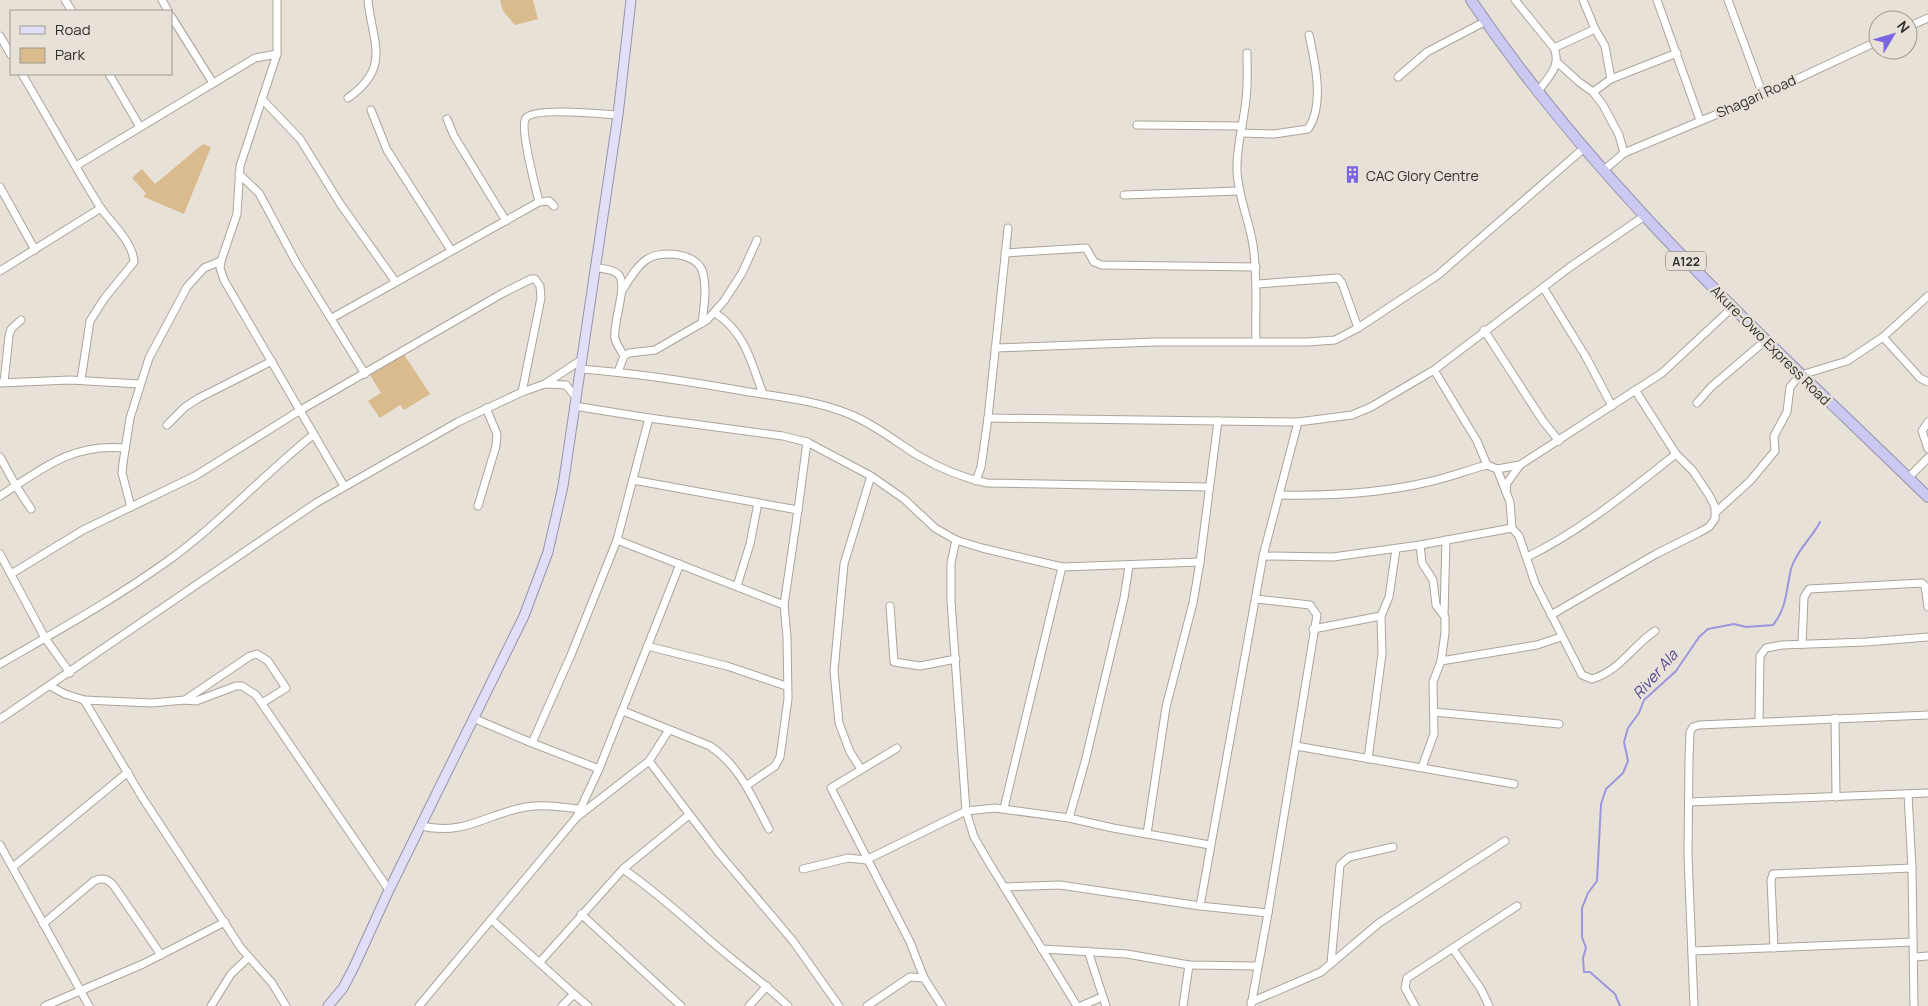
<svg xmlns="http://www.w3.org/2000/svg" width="1928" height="1006" font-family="Manrope,sans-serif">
<rect width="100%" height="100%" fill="#e8e1d7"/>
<g fill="#d9bb8e">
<polygon points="500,0 533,0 538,19 515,25 503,11"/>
<polygon points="203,144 211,147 184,214 144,197 146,193 132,178 142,169 155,184"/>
<polygon points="403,353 430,394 404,410 400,405 380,418 368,401 381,393 370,375"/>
</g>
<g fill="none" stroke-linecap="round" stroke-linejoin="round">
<path stroke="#9c96dc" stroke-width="2" d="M1620,1006L1615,994L1590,972H1584L1583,958L1586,948L1582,937V908L1588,893L1597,881L1601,804L1606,789L1623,773L1628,761L1624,742L1628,728L1639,713L1644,700L1676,671L1699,637L1708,629L1734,624L1746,627L1773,625C1787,608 1786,590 1791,569C1796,551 1812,538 1820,522"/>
<defs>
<g id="minor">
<polyline points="65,0 72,11"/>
<polyline points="162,0 168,11"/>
<polyline points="277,0 277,54 240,166 237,214 221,261 220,268 224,280 344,486"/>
<path d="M1515,0L1554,48C1562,67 1547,78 1537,93"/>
<polyline points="1583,0 1595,29 1605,46 1611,79 1677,53"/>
<polyline points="1657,0 1700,120"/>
<polyline points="1728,0 1763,95"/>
<polyline points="171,16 213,83"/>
<polyline points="1908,27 1928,18"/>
<polyline points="0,36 11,55"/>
<polyline points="1554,48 1595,29"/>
<path d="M1247,53C1247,68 1248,84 1246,99C1244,123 1236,146 1237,171C1238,196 1249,220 1253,245C1258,278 1255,308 1256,341"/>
<polyline points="1558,63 1579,82 1593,92 1603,105 1619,135 1624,153"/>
<path d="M22,74C48,118 73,163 100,207C111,223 133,242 134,262L104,299L90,321L81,380"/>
<polyline points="109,74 140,127"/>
<polyline points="1398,77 1427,52 1486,21"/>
<polyline points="1593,92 1611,79"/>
<path d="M348,98C392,67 372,42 368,0"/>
<polyline points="262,99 300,139 341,205 395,281"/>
<polyline points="371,110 387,150 451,250"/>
<polyline points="447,119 454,136 506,221"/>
<polyline points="1137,125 1242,126"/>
<path d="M1241,133L1274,134L1308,129C1325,105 1315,62 1309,35"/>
<polyline points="76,166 255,58 277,54"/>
<polyline points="1603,171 1624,153 1763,95 1878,41"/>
<polyline points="239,174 259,193 296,262 365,374"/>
<polyline points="0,187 35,250"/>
<polyline points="1124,195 1239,191"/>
<path d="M539,202C536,189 519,126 526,118C534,107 603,114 618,115"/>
<polyline points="1005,253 1086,248 1094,262 1102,265 1256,267"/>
<path d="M595,267C601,269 613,269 618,274C629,285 612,323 615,339C617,345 621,351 624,356"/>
<polyline points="0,271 101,208"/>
<polyline points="1258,284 1338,278 1342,283 1358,328"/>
<polyline points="1543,287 1586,357 1612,406"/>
<path d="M622,291C629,280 636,267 646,260C661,249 698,253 703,273C707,289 704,307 702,323"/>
<path d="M715,313C745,332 751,362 763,394"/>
<polyline points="332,318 539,202 549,201 554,206"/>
<polyline points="1484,330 1543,421 1559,441"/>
<polyline points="1883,337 1920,378 1928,382"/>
<polyline points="995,348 1155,342 1307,342 1335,340 1358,328 1438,275 1583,149"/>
<path d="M580,369C637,373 693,382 749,392C782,397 818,401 849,414C874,424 895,441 917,455C939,468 963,478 987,483L1208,487"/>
<polyline points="1434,370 1477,441 1487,465 1497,469 1520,465 1662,373 1733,307"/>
<polyline points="618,372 624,356 629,353 655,350 707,320 724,301 742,273 757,240"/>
<polyline points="4,382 9,336 11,329 21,320"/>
<polyline points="0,383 70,380 140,384"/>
<polyline points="546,384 566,385 575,396"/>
<polyline points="1697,403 1711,387 1766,340"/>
<polyline points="649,418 783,436 807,442 871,476 904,499 935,528 956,540 982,548 1062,567 1200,562"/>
<polyline points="988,418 1298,422 1352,415 1371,407 1434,370 1570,267 1643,217"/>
<polyline points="1928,422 1922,431 1928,449"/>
<polyline points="167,425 185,407 199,398 272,361"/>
<polyline points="0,457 16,486 31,509"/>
<path d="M1497,469L1510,502L1512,528L1519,536L1535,583L1582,675L1592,679C1621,670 1631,647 1655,631"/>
<polyline points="1908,478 1928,458"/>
<polyline points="633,480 798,510 784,605"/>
<polyline points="976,481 981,467 988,418 1008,228"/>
<polyline points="1506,492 1507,483 1520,465"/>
<path d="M1279,495C1329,496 1378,494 1428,482C1448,478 1467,470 1487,465"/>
<path d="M0,496C42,469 71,443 125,448"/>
<polyline points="478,506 496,446 497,434 486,408"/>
<polyline points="131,507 122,473 123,463 130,418 149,358 187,287 204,268 221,261"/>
<polyline points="798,510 807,442"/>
<polyline points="1716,512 1750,481 1775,451 1774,436 1787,412 1790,387 1795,381 1801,375 1847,361 1883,337 1928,296"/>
<polyline points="617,540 784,605 787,637 788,699 780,757 775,766 746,786"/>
<polyline points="956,540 951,563 951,601 966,811 974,837 988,861 1077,1006"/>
<polyline points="1420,545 1422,563 1433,580 1436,605 1445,617 1445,633 1441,661 1433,682 1434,734 1422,767"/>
<polyline points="0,554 45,638 70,673"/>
<polyline points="1263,556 1333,557 1420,545 1512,528"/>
<path d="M1527,557C1581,531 1629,491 1676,454"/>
<polyline points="11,574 83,530 195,476 299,411 503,293 531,279 535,279 540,286 541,298 522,392"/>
<polyline points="737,586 750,544 758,503"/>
<polyline points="1256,599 1310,605 1317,615 1268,913"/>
<polyline points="890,606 894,662 920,666 956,659"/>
<polyline points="1444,615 1446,540"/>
<polyline points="1551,615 1656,554 1698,533 1709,527 1715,519 1715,507 1709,495 1693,471 1676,454 1635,390"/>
<polyline points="1313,629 1381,616"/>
<polyline points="1802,644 1804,597 1809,589 1922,583 1925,586 1928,607"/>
<polyline points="647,646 727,666 786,686"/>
<polyline points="1441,661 1537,645 1561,637"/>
<path d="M0,664C57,631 115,599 169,560C220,523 263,475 313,435"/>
<polyline points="50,686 65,694 84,700 142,797 241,948 272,983 286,1006"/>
<polyline points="84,700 152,703 185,700 250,656 257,654 268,661 286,688 262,703"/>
<polyline points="185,700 196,701 236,686 242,686 256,695 389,890"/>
<path d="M623,711L710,746C740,766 753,799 769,829"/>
<polyline points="1434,712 1559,724"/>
<polyline points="473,718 532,743 571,655 617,540 649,418 574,406"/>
<polyline points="1835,718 1836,797"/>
<polyline points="0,719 316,503 458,422 522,392 545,384 581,360"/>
<polyline points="1759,721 1760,656 1766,648 1782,645 1866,642 1928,637"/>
<polyline points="532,743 599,769"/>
<polyline points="1296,746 1514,784"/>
<polyline points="897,748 831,788 910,942 924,978 942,1006"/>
<polyline points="1368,759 1382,654 1381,616 1389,597 1396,549"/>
<polyline points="649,761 718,852 793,941 839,1006"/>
<polyline points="861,769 850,752 839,723 834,671 844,564 871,476"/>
<polyline points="1908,794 1912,868 1914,1006"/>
<polyline points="1689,802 1928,793"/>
<polyline points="1004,808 1062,567"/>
<polyline points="577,817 649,761 669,730"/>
<polyline points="1069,818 1085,762 1124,598 1129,566"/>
<path d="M421,826C466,836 485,814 526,807C544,804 562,807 580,809"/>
<polyline points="1147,834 1166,707 1193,603 1200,562 1218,421"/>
<polyline points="0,845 89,1006"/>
<polyline points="13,867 128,772"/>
<path d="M623,869C652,889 676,910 703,934C730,959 761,980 788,1006"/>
<polyline points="803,869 848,858 866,860 966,811 995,808 1069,818 1113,828 1210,845"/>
<polyline points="1004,887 1060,885 1200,906 1268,913 1251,1006"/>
<polyline points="1200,906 1263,556 1298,422"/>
<polyline points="581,914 681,1006"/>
<polyline points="492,920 574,994"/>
<path d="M43,924L94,881C103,877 108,879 114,886L161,955"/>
<polyline points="1774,948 1771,880 1773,874 1912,868"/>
<polyline points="1042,949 1127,954 1189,965 1258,966"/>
<polyline points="1453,949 1481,989 1489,1006"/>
<polyline points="1088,951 1106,1006"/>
<polyline points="1692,951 1913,942"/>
<polyline points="1915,957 1928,956"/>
<polyline points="540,962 623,869 689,815"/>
<polyline points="1331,963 1340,865 1349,857 1393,847"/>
<polyline points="1251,1002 1321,972 1379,923 1505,841"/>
<polyline points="45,1006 143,964 225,922"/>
<polyline points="211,1006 231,974 249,957"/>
<polyline points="419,1006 576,818 599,769 680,564"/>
<polyline points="562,1006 574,994 588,1006"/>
<polyline points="749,1006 767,986"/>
<polyline points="867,1006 910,977 924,978"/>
<polyline points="1081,1006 1102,997"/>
<polyline points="1183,1006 1189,965"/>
<polyline points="1415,1006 1405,988 1407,978 1517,906"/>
<polyline points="1694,1006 1688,855 1689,759 1690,732 1693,727 1699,725 1928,715"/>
</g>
<polyline id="major" points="328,1006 343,988 354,967 389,890 524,616 548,552 563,486 618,115 631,0"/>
<path id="highway" d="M1471,0C1600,191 1765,338 1928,497"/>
</defs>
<use href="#minor" stroke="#aba49a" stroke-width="9"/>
<use href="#major" stroke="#9593ac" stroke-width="11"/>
<use href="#highway" stroke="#9593ac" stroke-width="12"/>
<use href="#minor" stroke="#fff" stroke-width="7"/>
<use href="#major" stroke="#e0dff7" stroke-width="9"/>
<use href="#highway" stroke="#cbc9f1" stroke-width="10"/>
</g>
<defs>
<symbol id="building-bare" viewBox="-9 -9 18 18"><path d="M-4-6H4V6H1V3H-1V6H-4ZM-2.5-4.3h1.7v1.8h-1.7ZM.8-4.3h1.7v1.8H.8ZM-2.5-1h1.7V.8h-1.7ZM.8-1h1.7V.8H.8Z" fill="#7a66e1" stroke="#e8e1d7" stroke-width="2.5" paint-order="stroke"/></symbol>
</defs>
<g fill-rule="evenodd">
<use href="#building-bare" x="1340" y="162" width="25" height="25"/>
</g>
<g text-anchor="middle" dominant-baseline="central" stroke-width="5" stroke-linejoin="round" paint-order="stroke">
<rect fill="#e8e1d7" stroke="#68645f" stroke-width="1" x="1666" y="251.5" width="40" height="19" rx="4"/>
<g font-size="12" font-weight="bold" fill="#312f2b">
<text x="1686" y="261">A122</text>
</g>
<g font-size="14" fill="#312f2b" stroke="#e8e1d7">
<text transform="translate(1756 96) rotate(-24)">Shagari Road</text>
<text transform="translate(1771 345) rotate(45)">Akure-Owo Express Road</text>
</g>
<g font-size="14" fill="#312f2b" stroke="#e8e1d7" text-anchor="start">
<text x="1366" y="175">CAC Glory Centre</text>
</g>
<g font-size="15" font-style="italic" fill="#514497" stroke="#e8e1d7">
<text transform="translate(1655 674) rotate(-49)">River Ala</text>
</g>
</g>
<rect x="10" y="10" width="162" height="65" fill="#e8e1d7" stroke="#9f9a92"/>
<rect x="20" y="26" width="25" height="8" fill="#e0dff7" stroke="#9f9a92"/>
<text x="55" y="35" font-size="15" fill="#312f2b">Road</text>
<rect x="20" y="48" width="25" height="15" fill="#d9bb8e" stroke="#9f9a92"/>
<text x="55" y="60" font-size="15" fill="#312f2b">Park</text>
<g transform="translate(1893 35) rotate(52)"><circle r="24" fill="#e8e1d7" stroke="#9f9a92"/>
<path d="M0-4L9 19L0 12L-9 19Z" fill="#7a66e1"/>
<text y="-8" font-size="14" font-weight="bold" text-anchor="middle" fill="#312f2b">N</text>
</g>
</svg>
